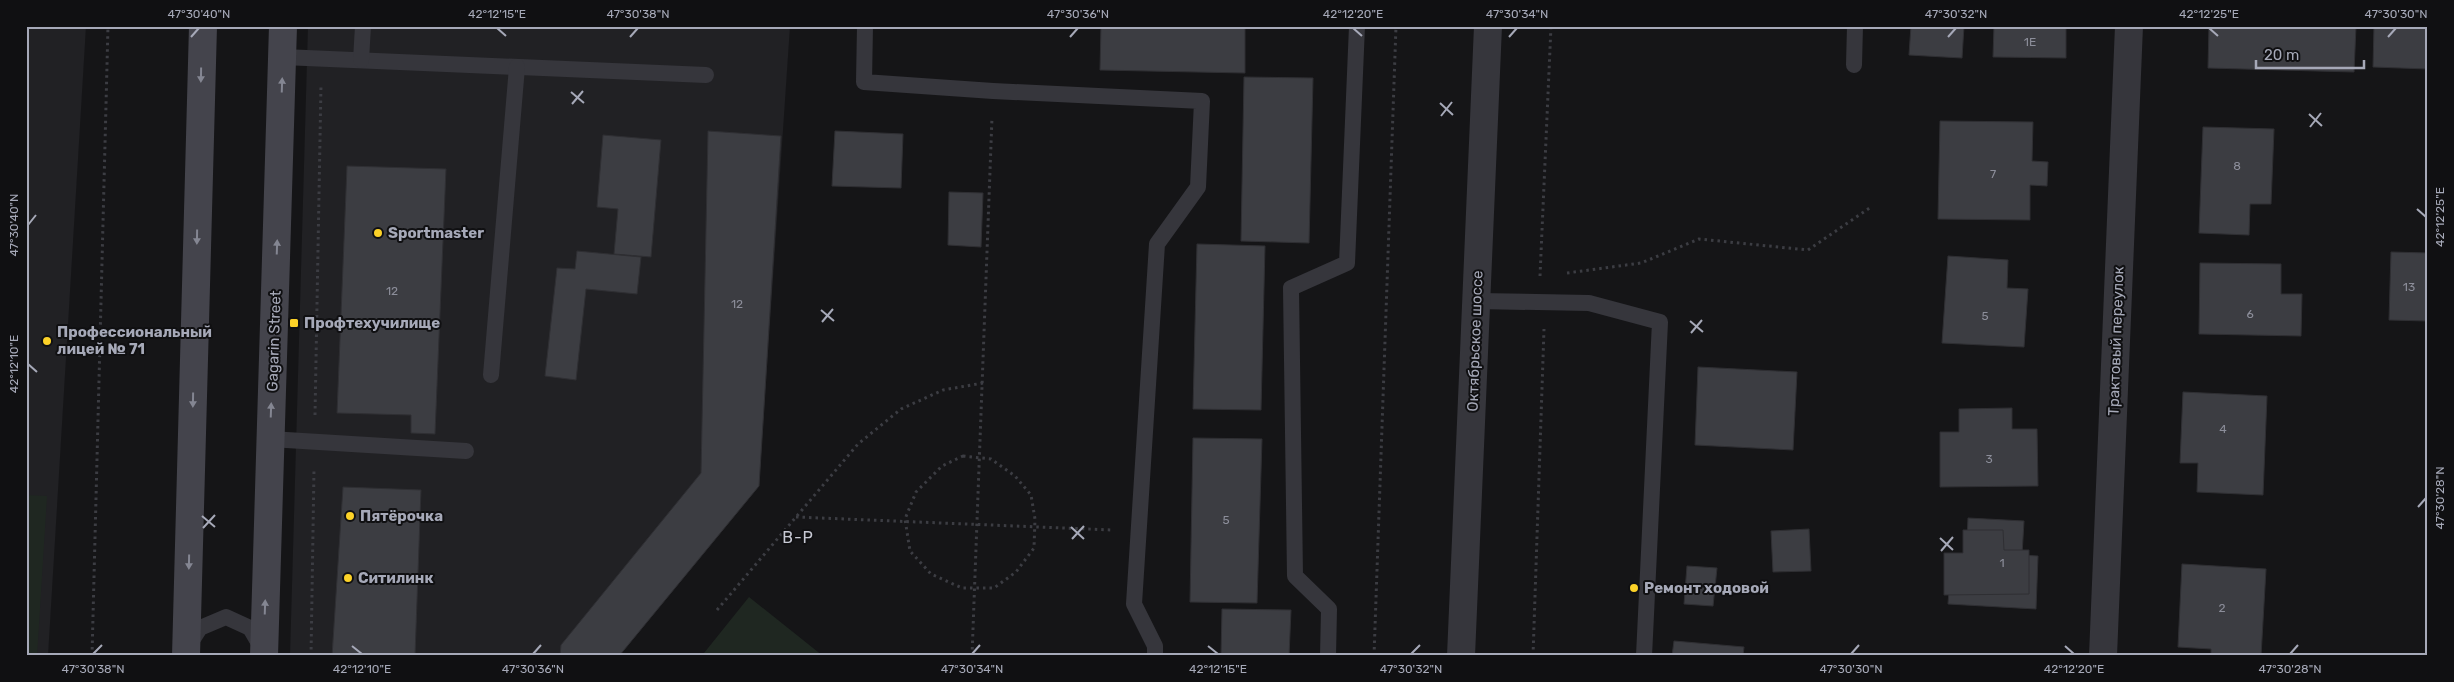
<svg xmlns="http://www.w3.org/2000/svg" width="2454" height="682" font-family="Rubik,sans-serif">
<rect width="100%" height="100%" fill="#151517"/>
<g fill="#212124">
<polygon points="26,26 86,26 48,656 26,656"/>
<polygon points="308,26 790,26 759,486 619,656 290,656"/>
</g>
<g fill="#1f2721">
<polygon points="26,495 47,496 37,656 26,656"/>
<polygon points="749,597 823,656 708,656 704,653"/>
</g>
<g fill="#3c3d42" stroke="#2f2f33">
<polygon points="1101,26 1245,26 1245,73 1100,70"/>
<polygon points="1911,26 1964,26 1962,58 1909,55"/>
<polygon points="1994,26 2066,26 2066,58 1993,57"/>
<polygon points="2209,26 2356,26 2354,72 2208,68"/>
<polygon points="2374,26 2428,26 2428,69 2373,67"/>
<polygon points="1244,77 1313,78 1309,243 1241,241"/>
<polygon points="1940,121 2033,122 2032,161 2048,162 2047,186 2030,185 2030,220 1938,219"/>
<polygon points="2203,127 2274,129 2271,204 2250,204 2249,235 2199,233"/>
<polygon points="708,131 781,136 759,486 619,656 560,656 561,645 701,473"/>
<polygon points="835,131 903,134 901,188 832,186"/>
<polygon points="603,135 661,140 651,257 614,254 618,209 597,207"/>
<polygon points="347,166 446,169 435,434 411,433 411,415 337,413"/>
<polygon points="949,192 983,193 981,247 948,245"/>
<polygon points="1197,244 1265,246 1261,410 1193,409"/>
<polygon points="577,251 641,257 637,294 586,289 576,380 545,376 557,268 575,269"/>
<polygon points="2391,252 2428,253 2428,321 2389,320"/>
<polygon points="1948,256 2008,260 2007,288 2028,289 2024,347 1942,343"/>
<polygon points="2200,263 2281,264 2281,294 2302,294 2301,336 2199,334"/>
<polygon points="1698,367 1797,372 1793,450 1695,445"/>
<polygon points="2183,392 2267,396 2263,495 2197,492 2198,463 2180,463"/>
<polygon points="2012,408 2012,429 2037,429 2038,486 1940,487 1940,432 1959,432 1959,409"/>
<polygon points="1193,438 1262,439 1257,603 1190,602"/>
<polygon points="343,487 421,490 415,656 332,656"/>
<polygon points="1968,518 2024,521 2022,555 2038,556 2036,609 1948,604 1951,563 1966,563"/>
<polygon points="1809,529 1811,571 1773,572 1771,531"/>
<polygon points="1963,530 2003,530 2004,550 2029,550 2029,594 1944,595 1944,553 1963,553"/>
<polygon points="2182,564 2266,569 2261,656 2211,656 2211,649 2178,647"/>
<polygon points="1687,566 1717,568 1713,606 1684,604"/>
<polygon points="1222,609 1291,610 1289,656 1221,656"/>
<polygon points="1674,641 1744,647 1743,656 1672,656"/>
</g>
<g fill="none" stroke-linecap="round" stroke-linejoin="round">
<g stroke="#3c3d43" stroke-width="3" stroke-dasharray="2.5 4" stroke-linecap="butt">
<polyline points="1567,273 1641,263 1699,239 1808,250 1871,207"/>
<polyline points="1540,276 1551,26"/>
<polyline points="315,415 321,84"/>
<polygon points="963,456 991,459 1015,476 1031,495 1035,519 1034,548 1016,572 994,588 962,588 931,574 910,551 905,519 916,492 942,466"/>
<polyline points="796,517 1112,530"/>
<polyline points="717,610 858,444 901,409 943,390 983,383"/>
<polyline points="92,656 108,26"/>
<polyline points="311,656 314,469"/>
<polyline points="972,656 992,117"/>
<polyline points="1374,656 1396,26"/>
<polyline points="1533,656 1544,329"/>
</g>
<g stroke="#36363c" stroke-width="16">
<polyline points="865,26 864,82 993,91 1202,101 1198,187 1157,244 1134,604 1155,646 1155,656"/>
<polyline points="283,57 706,75"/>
<polyline points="361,60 363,26"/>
<polyline points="1854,65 1855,26"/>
<polyline points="1477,301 1589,303 1660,322 1644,656"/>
<polyline points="491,375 517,67"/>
<polyline points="270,439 466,451"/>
<polyline points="189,645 200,628 226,617 250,628 263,650"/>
<polyline points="1328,656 1329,609 1295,576 1291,288 1347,263 1357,26"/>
</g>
<g stroke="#36363c" stroke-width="28">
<polyline points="1461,656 1488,26"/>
<polyline points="2103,656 2129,26"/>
</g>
<g stroke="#44444c" stroke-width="28">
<polyline points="186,656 203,26"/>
<polyline points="264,656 283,26"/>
</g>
</g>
<defs><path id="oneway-solid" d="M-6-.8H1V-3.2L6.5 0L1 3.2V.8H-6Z" transform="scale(1.25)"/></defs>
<g fill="#848692">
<use href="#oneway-solid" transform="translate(201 75) rotate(91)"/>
<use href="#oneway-solid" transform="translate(282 85) rotate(-88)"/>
<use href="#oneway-solid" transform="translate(197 237) rotate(91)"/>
<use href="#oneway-solid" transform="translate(277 247) rotate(-88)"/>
<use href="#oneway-solid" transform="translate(193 400) rotate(91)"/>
<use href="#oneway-solid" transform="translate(271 410) rotate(-88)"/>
<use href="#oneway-solid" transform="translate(189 562) rotate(91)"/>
<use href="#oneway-solid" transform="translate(265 607) rotate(-88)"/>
</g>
<path fill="none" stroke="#a6a9b8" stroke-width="2" d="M497,28L506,36M1353,28L1362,36M2209,28L2218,36M191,37L199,28M630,37L638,28M1070,37L1078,28M1509,37L1517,28M1948,37L1956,28M2388,37L2396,28M571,92L584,103M1440,103L1453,115M572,104L583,91M2309,114L2322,126M1441,116L1452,102M2310,127L2321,113M2417,209L2426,217M28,225L36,215M821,310L834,321M1690,321L1703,332M822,322L833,309M1691,333L1702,320M28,364L37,372M2418,507L2426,498M202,516L215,527M1071,527L1084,539M203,528L215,515M1940,538L1953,550M1072,539L1084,526M1941,551L1953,537M352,646L362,654M1208,646L1218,654M2065,646L2074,654M93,654L102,645M533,654L541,645M972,654L980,645M1411,654L1420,645M1851,654L1859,645M2290,654L2298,645"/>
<g fill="#fcd228" stroke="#101012" stroke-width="2">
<circle cx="378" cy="233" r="5"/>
<rect x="289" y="318" width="10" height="10" rx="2.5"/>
<circle cx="47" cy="341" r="5"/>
<circle cx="350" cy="516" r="5"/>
<circle cx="348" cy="578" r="5"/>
<circle cx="1634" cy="588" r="5"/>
</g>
<g text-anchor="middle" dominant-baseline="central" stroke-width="4" stroke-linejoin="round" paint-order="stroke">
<g font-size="12" fill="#8c8e9a">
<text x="2030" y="42">1Е</text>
<text x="2237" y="166">8</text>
<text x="1993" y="174">7</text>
<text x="2409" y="287">13</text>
<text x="392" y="291">12</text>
<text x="737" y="304">12</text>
<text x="2250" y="314">6</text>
<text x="1985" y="316">5</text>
<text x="2223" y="429">4</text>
<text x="1989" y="459">3</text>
<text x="1226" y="520">5</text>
<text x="2002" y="563">1</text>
<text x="2222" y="608">2</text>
</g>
<g font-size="15" font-weight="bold" fill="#a6a9b8" stroke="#101012" text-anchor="start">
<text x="388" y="233">Sportmaster</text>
<text x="304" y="323">Профтехучилище</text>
<text x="57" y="332">Профессиональный<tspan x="57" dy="17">лицей № 71</tspan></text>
<text x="360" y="516">Пятёрочка</text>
<text x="358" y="578">Ситилинк</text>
<text x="1644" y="588">Ремонт ходовой</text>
</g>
<g font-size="15" fill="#a6a9b8" stroke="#101012">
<text transform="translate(274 341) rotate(-88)">Gagarin Street</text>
<text transform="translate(1475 341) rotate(-88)">Октябрьское шоссе</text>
<text transform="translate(2116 341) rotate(-88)">Трактовый переулок</text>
</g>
<g font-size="16" letter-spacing="1" fill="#c7c9d4" stroke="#101012">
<text x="798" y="537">В-Р</text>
</g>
</g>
<rect width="2454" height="682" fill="none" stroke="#101012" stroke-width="55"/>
<path d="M2256 60v8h108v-8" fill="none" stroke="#a6a9b8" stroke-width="2.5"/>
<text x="2264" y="60" font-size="15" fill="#a6a9b8" stroke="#101012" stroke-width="4" paint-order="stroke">20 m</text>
<rect x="28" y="28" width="2398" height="626" fill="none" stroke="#a6a9b8" stroke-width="2"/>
<g font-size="12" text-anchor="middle" fill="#a6a9b8">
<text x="199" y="18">47°30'40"N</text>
<text x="497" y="18">42°12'15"E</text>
<text x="638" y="18">47°30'38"N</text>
<text x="1078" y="18">47°30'36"N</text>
<text x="1353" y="18">42°12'20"E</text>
<text x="1517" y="18">47°30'34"N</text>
<text x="1956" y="18">47°30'32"N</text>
<text x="2209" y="18">42°12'25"E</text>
<text x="2396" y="18">47°30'30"N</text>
<text transform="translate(2440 217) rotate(-90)" y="4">42°12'25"E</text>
<text transform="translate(14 225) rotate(-90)" y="4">47°30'40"N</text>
<text transform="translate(14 364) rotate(-90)" y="4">42°12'10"E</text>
<text transform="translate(2440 498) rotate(-90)" y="4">47°30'28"N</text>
<text x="93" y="673">47°30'38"N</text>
<text x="362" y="673">42°12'10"E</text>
<text x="533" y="673">47°30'36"N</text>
<text x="972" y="673">47°30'34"N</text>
<text x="1218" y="673">42°12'15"E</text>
<text x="1411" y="673">47°30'32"N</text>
<text x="1851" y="673">47°30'30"N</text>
<text x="2074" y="673">42°12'20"E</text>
<text x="2290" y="673">47°30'28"N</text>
</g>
</svg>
